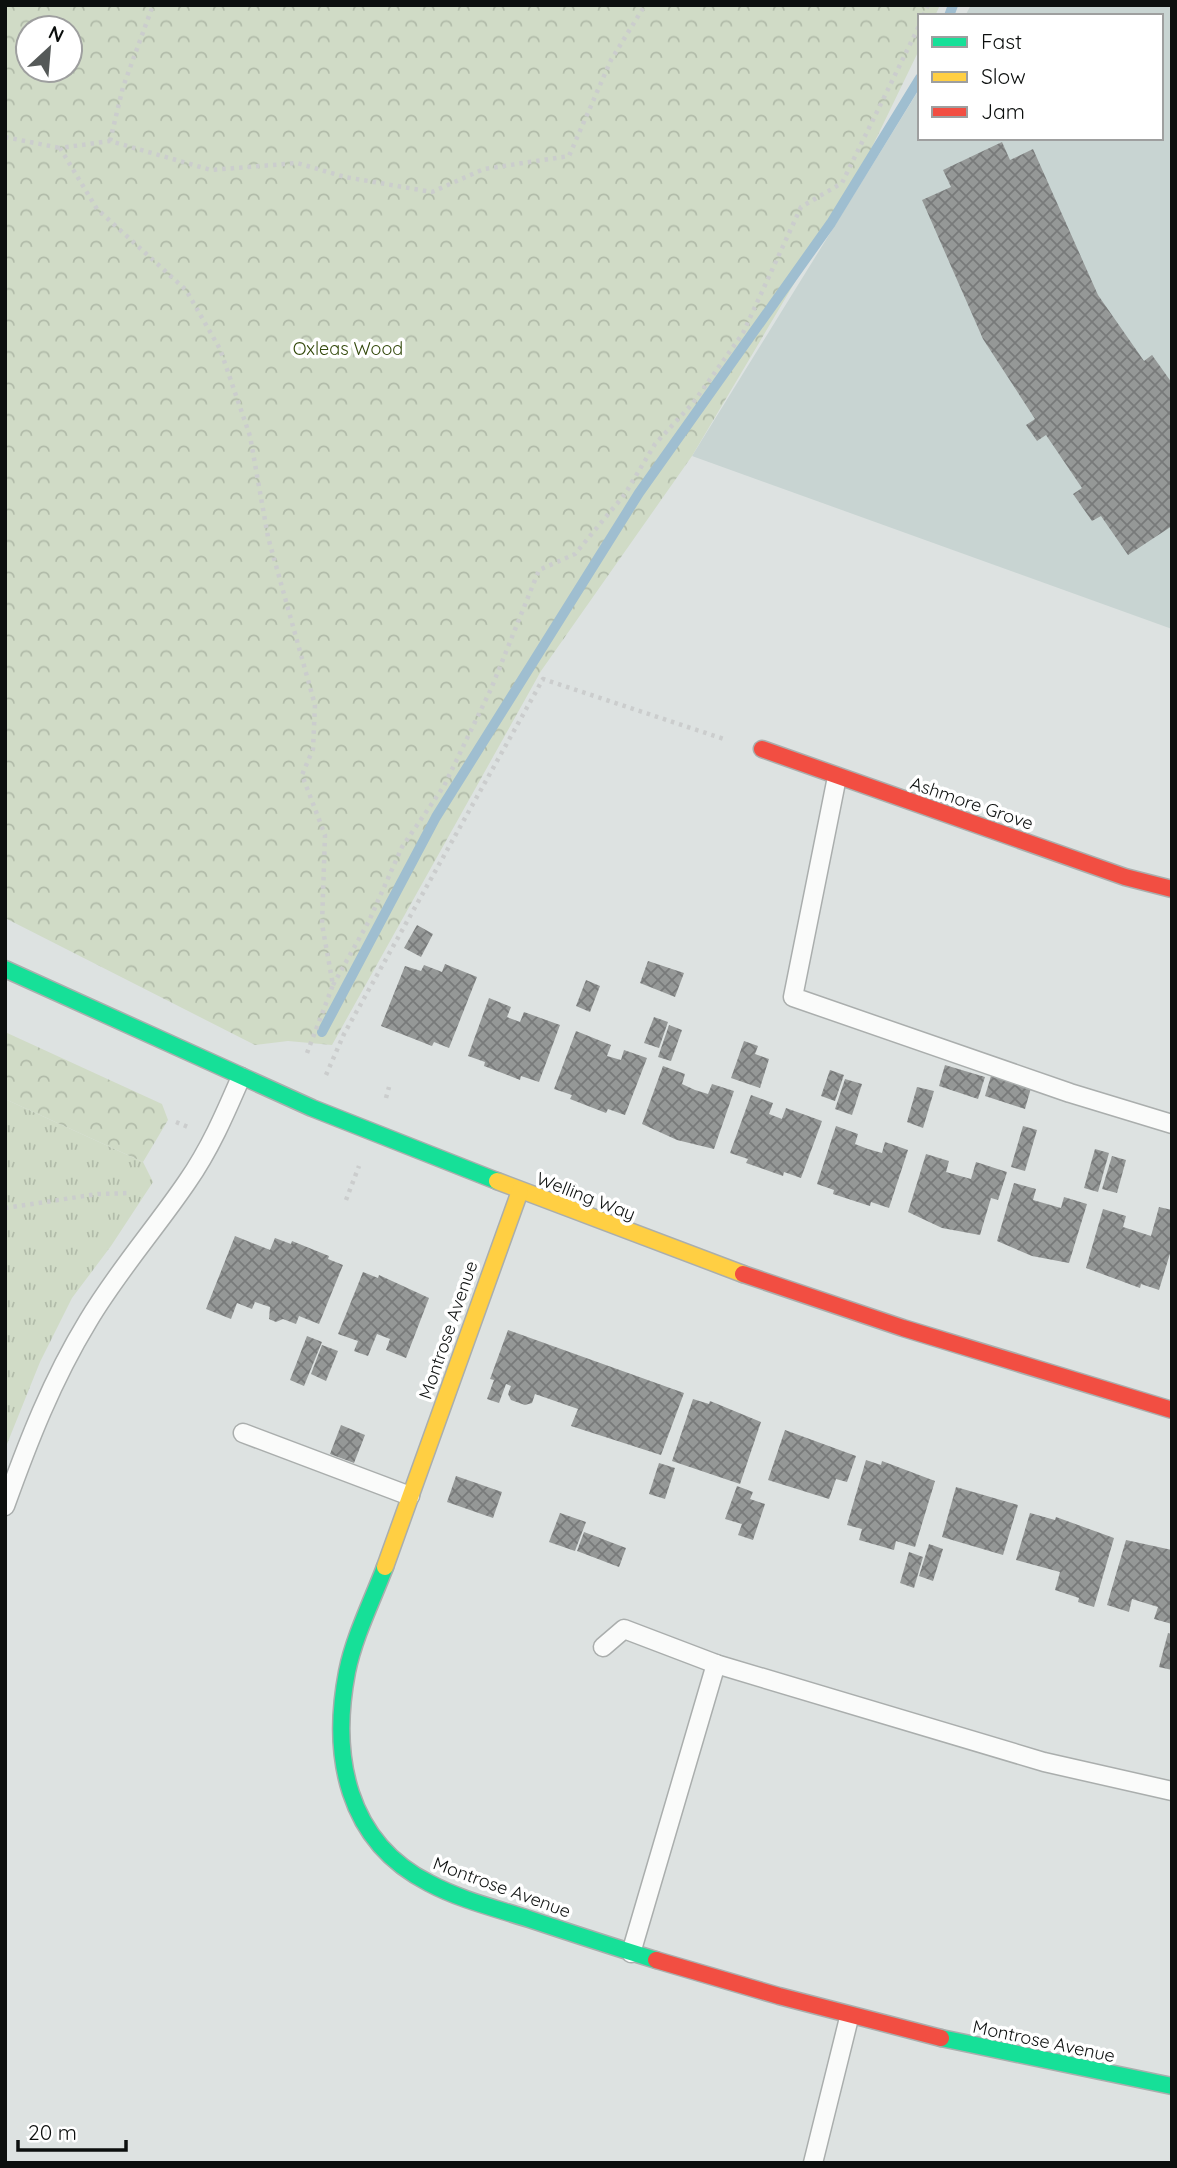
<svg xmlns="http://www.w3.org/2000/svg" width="1177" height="2168" font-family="Quicksand,sans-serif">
<defs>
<pattern id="grass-tufts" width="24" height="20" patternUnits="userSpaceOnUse" patternTransform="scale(1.75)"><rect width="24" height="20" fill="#d0dbc6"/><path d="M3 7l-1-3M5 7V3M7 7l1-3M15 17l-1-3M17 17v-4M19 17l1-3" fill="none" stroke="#b1bba9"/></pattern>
<pattern id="forest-crowns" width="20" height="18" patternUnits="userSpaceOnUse" patternTransform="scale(1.75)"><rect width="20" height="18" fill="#d0dbc6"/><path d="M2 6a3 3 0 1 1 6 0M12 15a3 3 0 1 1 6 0" fill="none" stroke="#b1bba9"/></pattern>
<pattern id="building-cross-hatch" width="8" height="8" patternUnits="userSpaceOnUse" patternTransform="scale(1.75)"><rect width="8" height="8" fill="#959897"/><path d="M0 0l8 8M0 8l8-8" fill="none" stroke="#787a7a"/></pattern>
</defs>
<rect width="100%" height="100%" fill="#dde2e1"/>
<polygon fill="#c8d4d2" points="971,5 1172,5 1172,629 692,456 920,88 920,138 1161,138 1161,16 965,16"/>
<polygon fill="url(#grass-tufts)" points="5,1099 143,1162 153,1182 111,1246 72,1298 40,1362 5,1449"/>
<g fill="url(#forest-crowns)" fill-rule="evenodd">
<path d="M5,5H940L935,16H920V48L859,174L692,456L541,671L332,1045L288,1041L255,1045L5,918ZM28,28H70V70H28Z"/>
<polygon points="5,1032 162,1104 168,1120 143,1162 5,1099"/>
</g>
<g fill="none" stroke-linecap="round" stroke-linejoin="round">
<g stroke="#9fbed0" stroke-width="10">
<polyline points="949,16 953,5"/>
<polyline points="322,1032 436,817 639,493 831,223 920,78"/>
</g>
</g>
<g fill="url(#building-cross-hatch)">
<polygon points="1002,142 1010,160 1033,149 1098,295 1144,361 1152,355 1172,383 1172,526 1128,555 1101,516 1092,521 1073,494 1082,488 1046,435 1037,441 1026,425 1035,419 983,339 922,200 951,187 943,170"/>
<polygon points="417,925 433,934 421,957 404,948"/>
<polygon points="648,961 684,973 675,997 640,983"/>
<polygon points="445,964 477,977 449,1048 434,1042 432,1046 381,1026 405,966 421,971 424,965 442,972"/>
<polygon points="586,980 600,986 590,1012 576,1006"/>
<polygon points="489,998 511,1007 507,1017 520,1022 524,1012 560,1025 539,1082 521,1076 520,1080 484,1066 485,1062 468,1056"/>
<polygon points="654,1017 668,1022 659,1048 644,1043"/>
<polygon points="669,1025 682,1030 671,1061 658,1057"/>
<polygon points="576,1031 611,1045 607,1056 621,1060 624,1050 647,1058 625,1115 608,1109 606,1113 570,1099 572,1095 554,1089"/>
<polygon points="744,1041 758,1046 755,1054 769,1059 760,1088 731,1078"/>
<polygon points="945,1065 985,1077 978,1099 939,1086"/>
<polygon points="663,1066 685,1074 682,1084 695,1090 708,1094 712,1084 734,1091 714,1149 677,1140 642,1124"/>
<polygon points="830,1070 844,1075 835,1101 821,1096"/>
<polygon points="991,1076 1031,1088 1025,1109 985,1096"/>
<polygon points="845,1079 862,1084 852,1115 835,1109"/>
<polygon points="917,1087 934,1091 923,1128 907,1122"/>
<polygon points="751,1095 773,1103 769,1114 782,1119 786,1108 822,1121 801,1178 784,1172 783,1176 746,1163 748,1159 730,1153"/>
<polygon points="836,1126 858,1134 855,1144 868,1149 882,1153 885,1142 908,1150 889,1208 871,1202 870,1206 833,1194 834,1190 817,1184"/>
<polygon points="1023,1126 1037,1130 1025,1171 1011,1167"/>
<polygon points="1095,1149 1109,1153 1098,1192 1084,1188"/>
<polygon points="926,1154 949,1161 946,1172 971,1179 976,1162 1007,1172 998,1200 991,1198 980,1235 942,1228 908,1212"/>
<polygon points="1112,1156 1126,1160 1117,1193 1102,1189"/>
<polygon points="1014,1183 1036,1189 1033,1200 1061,1208 1064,1197 1087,1204 1069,1263 1032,1256 997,1241"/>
<polygon points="1159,1207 1172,1210 1172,1247 1159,1290 1141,1284 1140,1288 1086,1268 1103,1209 1126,1216 1123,1227 1151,1236"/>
<polygon points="235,1236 270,1250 275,1238 291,1244 292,1241 329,1256 328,1259 343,1265 319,1324 299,1316 296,1324 283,1319 276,1322 269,1319 270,1307 255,1302 252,1309 237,1303 231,1319 206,1309"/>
<polygon points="363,1272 378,1278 379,1275 429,1298 406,1358 386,1350 390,1339 377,1334 368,1356 354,1351 358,1341 338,1334"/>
<polygon points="508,1330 684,1393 661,1455 571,1426 578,1409 535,1394 532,1403 525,1405 511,1400 508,1394 511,1386 506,1384 499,1403 487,1399 494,1380 490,1379"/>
<polygon points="307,1336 322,1342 304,1386 290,1380"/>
<polygon points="322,1345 338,1351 326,1381 311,1374"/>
<polygon points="693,1399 709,1404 710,1401 761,1422 740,1484 672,1461"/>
<polygon points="341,1425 365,1435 354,1463 330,1454"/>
<polygon points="785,1430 856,1456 847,1482 836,1479 829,1499 768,1480"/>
<polygon points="866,1460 881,1465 882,1461 935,1481 915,1547 896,1541 894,1550 859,1540 862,1529 847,1525"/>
<polygon points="659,1463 675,1468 665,1499 649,1494"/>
<polygon points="456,1476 502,1492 493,1518 447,1502"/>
<polygon points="737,1486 753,1492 750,1499 765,1504 753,1540 738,1535 742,1524 725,1519"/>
<polygon points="956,1487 1018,1505 1003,1555 942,1537"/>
<polygon points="560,1513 586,1522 575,1551 549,1542"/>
<polygon points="1030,1513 1055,1520 1056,1517 1114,1538 1094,1607 1078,1602 1079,1598 1055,1590 1060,1572 1016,1560"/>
<polygon points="584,1532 626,1548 619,1567 577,1551"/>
<polygon points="1126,1540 1172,1550 1172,1624 1154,1619 1158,1607 1132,1599 1129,1612 1107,1605"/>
<polygon points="929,1544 943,1549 933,1581 919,1576"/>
<polygon points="909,1552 923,1557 914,1588 900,1583"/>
<polygon points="1168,1633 1172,1634 1172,1670 1159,1667"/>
</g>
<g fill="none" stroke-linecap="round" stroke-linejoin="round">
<defs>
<g id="lane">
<polyline points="837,777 793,997 1070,1093 1172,1124"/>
<polyline points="243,1433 410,1496"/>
<path d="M5,1506C28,1442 52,1380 88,1321C117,1272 155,1229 187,1182C210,1149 225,1114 241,1077"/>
<polyline points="603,1647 624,1629 716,1664"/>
<polyline points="631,1953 716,1664 1044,1762 1172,1791"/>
<polyline points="813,2163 849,2018"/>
</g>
<g id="fast">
<polyline points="5,969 312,1108 497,1181"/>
<path d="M385,1567C372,1601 354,1637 347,1672C331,1755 346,1841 429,1883C461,1900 495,1908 529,1919C571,1933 614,1947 656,1960"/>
<polyline points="941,2038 1172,2086"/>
</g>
<g id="slow">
<polyline points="497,1181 743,1274"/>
<polyline points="385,1567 520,1191"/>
</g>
<g id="jam">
<polyline points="762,749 1125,877 1172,889"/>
<polyline points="743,1274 903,1328 1172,1410"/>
<polyline points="656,1960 779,1996 941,2038"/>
</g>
</defs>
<use href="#lane" stroke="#aaaead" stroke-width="21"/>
<use href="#fast" stroke="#aaaead" stroke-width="19"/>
<use href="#slow" stroke="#aaaead" stroke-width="19"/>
<use href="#jam" stroke="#aaaead" stroke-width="19"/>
<g stroke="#cbcdcd" stroke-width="4.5" stroke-dasharray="3.5 5" stroke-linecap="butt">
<polyline points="923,16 928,5"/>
<polyline points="5,137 60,148"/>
<polyline points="110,141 123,87 153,5"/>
<polyline points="333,985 369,921 402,847 444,786 491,689 539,570 575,554 625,494 655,444 693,403 743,333 801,207 842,183 920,24"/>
<polyline points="307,1053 333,985 322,924 325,835 302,775 313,749 315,705 268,537 250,436 220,349 186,290 97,209 60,148 110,141 211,170 297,163 345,177 432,192 484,169 569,156 611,60 645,5"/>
<polyline points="326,1075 344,1034 543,679 727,740"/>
<polyline points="386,1098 389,1087"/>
<polyline points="176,1122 188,1127"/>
<polyline points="346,1200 359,1166"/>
<polyline points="5,1208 98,1194 130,1193"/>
</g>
<use href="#lane" stroke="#fafbfa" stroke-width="18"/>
<use href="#fast" stroke="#16e098" stroke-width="16"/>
<use href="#slow" stroke="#ffcf43" stroke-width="16"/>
<use href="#jam" stroke="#f24e42" stroke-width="16"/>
</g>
<g text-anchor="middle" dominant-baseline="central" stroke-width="7" stroke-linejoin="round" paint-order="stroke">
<g font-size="18" fill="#33490b" stroke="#fff">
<text x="348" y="348">Oxleas Wood</text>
</g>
<g font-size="18" fill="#0c0f0e" stroke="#fff">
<text transform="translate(972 803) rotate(19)">Ashmore Grove</text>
<text transform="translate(586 1196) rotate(21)">Welling Way</text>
<text transform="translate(448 1330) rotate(-71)">Montrose Avenue</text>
<text transform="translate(502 1887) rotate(20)">Montrose Avenue</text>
<text transform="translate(1044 2041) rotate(12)">Montrose Avenue</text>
</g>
</g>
<rect width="1177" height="2168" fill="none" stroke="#0c0f0e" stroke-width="14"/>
<rect x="918" y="14" width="245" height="126" fill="#ffffff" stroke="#9e9f9f" stroke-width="2"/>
<rect x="932" y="37" width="35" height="10" fill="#16e098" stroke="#9e9f9f" stroke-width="2"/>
<text x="981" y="49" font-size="21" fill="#0c0f0e">Fast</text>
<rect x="932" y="72" width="35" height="10" fill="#ffcf43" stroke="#9e9f9f" stroke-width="2"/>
<text x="981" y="84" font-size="21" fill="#0c0f0e">Slow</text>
<rect x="932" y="107" width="35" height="10" fill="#f24e42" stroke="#9e9f9f" stroke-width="2"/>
<text x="981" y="119" font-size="21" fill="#0c0f0e">Jam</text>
<g transform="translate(49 49) rotate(26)"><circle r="33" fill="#ffffff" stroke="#9e9f9f" stroke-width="2"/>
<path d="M0-5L12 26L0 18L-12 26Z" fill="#555958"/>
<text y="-10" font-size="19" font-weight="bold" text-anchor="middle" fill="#0c0f0e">N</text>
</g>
<path d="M18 2140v10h108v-10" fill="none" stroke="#0c0f0e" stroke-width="3.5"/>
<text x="28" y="2140" font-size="21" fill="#0c0f0e" stroke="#ffffff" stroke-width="5" paint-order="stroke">20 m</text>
</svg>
